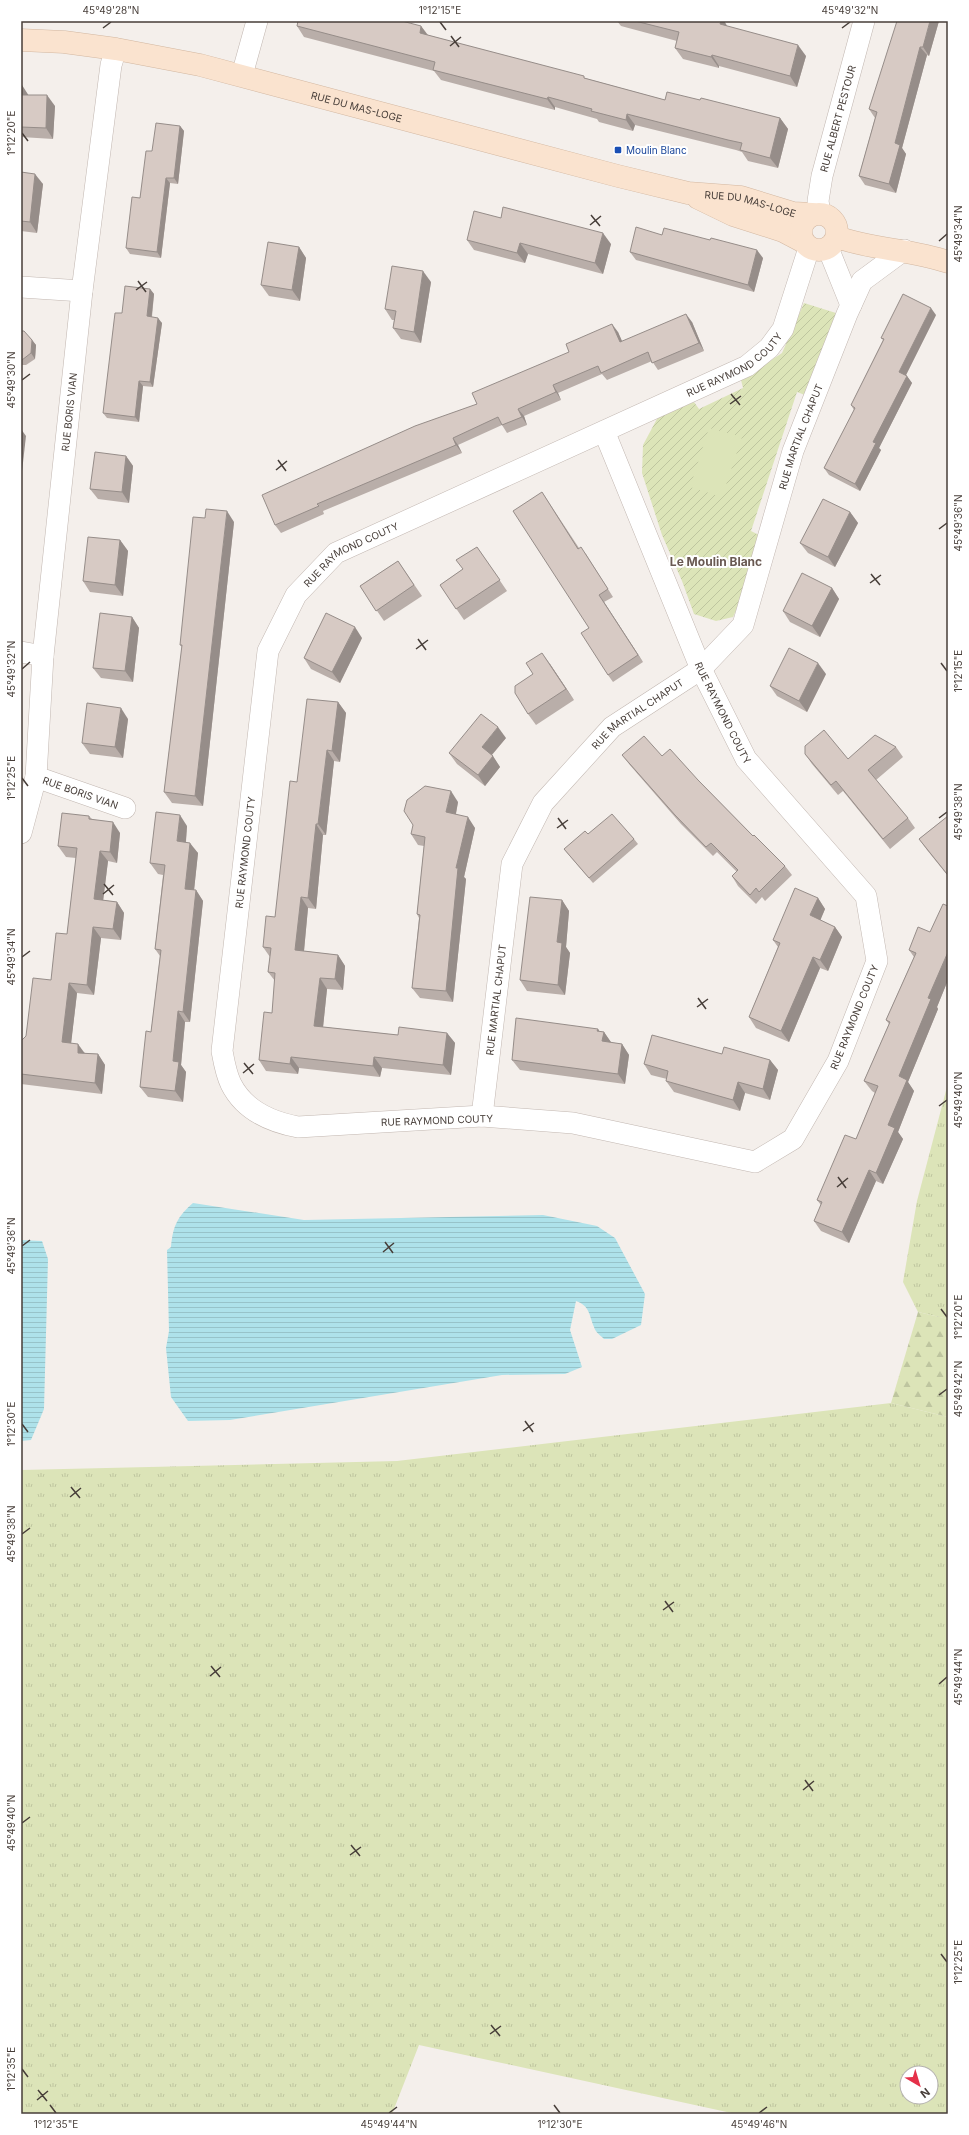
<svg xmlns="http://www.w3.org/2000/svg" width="969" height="2135" font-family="Inter,sans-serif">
<defs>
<pattern id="grass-tufts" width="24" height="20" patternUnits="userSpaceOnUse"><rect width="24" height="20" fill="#dce4b8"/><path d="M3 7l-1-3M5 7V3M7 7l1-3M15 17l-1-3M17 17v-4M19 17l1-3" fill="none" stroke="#bec59f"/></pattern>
<pattern id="forest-firs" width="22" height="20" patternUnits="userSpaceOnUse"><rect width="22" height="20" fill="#dce4b8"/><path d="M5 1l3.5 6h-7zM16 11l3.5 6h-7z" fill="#bec59f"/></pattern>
<pattern id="garden-furrows" width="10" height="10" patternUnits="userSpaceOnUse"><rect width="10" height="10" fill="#dce4b8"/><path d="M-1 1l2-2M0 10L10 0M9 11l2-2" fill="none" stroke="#bec59f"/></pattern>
<pattern id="water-rules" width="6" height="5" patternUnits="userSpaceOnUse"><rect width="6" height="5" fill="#aee2ea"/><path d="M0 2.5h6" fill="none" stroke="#97c3c9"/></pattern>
</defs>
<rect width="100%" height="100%" fill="#f4efeb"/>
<g fill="url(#grass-tufts)" fill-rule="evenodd">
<polygon points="948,1083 948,1319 918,1312 903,1282 917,1201"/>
<path d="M891,1403L948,1417V2114H736L419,2045L392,2114H21V1470L397,1461ZM907,2073H931V2097H907Z"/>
</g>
<polygon fill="url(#forest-firs)" points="918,1312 948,1319 948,1417 891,1403"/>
<polygon fill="url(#garden-furrows)" points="804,303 836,313 805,395 797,392 751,531 759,535 741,600 733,617 716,621 694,614 682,581 662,535 642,473 643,445 658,417 694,402 699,409 743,388 741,380 782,353"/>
<polygon fill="#dce4b8" points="709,428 742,437 722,497 690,487"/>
<g fill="url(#water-rules)">
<path d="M193,1203L304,1220L543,1215L597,1226L615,1238L645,1294L641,1325L612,1339H604C601,1336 595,1332 594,1327C589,1315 590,1306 576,1301L570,1330L582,1367L565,1374L502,1375L230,1420L188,1421L171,1397L166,1348L169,1331L167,1250L171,1247C173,1226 177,1217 193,1203Z"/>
<polygon points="21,1240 42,1241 48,1259 44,1409 31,1440 21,1441"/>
</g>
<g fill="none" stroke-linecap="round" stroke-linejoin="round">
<defs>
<g id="minor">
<path id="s1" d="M116,49L111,65L82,291L43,656L36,777L125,808"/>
<polyline points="242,75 257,21"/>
<path id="s2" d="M820,213L818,201L822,176L864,21"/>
<polyline points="828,248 851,305"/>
<polyline points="21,287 82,291"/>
<path id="s3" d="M604,431L701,669L746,759L866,896L877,961L838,1061L793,1139L755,1162L573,1123L482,1116L298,1127C271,1122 244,1110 231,1084C226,1074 224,1062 222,1051L268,651L296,595L336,553L747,366L769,348L783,329L809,248"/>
<polyline points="21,652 43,656"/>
<polyline points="21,833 36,777"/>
<path id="s4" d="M482,1116L512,864L543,803L612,727L701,669L743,625L793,451L847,314L862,281L904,250"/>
</g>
<g id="secondary">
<path id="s5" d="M21,40L64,42L116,49L200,65L618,176L688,193L741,197L793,213L812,214"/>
<polyline points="698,198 733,215 783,231 802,241"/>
<circle cx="819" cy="232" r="18"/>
<path d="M837,237C872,250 912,249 948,262"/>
</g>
</defs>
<use href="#minor" stroke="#c2b7b1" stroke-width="22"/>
<use href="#secondary" stroke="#d2b7a1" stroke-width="23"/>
<use href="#minor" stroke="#fff" stroke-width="21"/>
<use href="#secondary" stroke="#fae3cf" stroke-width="22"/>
</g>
<g fill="#b9aea9">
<polygon points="617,21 724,21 727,26 806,56 797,87 719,66 719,68 683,59 675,48 677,41 621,26"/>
<polygon points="939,21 929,56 927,55 902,148 906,154 896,193 865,185 859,176 875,118 869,109"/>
<polygon points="297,26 421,26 428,35 665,100 700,100 780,118 788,129 778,168 748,161 742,152 736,150 635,125 633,131 599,122 597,119 555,107 555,110 441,80 434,71 304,37"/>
<polygon points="21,85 28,95 55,106 53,139 21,137"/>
<polygon points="180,126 184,131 178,184 170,183 161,258 130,254 126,248 140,198 152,151"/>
<polygon points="21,172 43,184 37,233 21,231"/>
<polygon points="501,218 611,244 603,274 528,254 525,263 474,250 467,240"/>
<polygon points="662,235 710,240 763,258 754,292 636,260 630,252"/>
<polygon points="299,247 306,258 300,301 269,296 261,285"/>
<polygon points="431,282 421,343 401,339 393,328 394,320 392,320 385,309"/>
<polygon points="150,289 154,294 152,317 162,323 153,387 143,386 139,422 107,418 103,413 122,313"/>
<polygon points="936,315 906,375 912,383 879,448 881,450 860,491 829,475 824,468 854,410 851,405 883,340 881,338"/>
<polygon points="692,322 704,351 658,370 652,361 607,380 602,374 558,393 561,400 524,416 527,425 507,433 502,425 458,445 462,453 323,511 324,514 281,533 275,525 477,404 618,332 622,342"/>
<polygon points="21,331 32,340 36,345 35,359 26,365 21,365"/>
<polygon points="126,456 133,466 129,503 98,499 90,489"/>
<polygon points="542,492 579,548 586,554 613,597 604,602 643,662 613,682 608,675 589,628"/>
<polygon points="850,512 858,523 835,567 808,553 800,543"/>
<polygon points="234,522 203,806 172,803 164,792 182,647 180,645"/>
<polygon points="120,540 128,551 123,596 90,592 83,581"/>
<polygon points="477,547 507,591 464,620 440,585 463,569"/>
<polygon points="398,561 422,596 384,621 360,586"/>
<polygon points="832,588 839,599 820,637 790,622 783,611"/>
<polygon points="132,617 139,628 133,682 101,678 93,668"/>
<polygon points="362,638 340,683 311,669 304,658"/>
<polygon points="550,664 574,700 536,725 528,714"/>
<polygon points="826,674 807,712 777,696 770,686"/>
<polygon points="338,702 346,713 340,762 334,761 326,835 323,835 316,909 308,908 304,951 338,955 345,966 343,990 327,989 323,1027 398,1035 447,1033 455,1043 451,1075 382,1068 380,1077 299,1068 298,1074 266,1071 259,1060 272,1013 275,981 268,972 270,957 263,947 275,917 297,782"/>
<polygon points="128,719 123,758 90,754 82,743"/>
<polygon points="506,738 492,755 500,767 485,786 457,764 449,753"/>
<polygon points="896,747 903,757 876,780 908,818 915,828 890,849 843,791 838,795 812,764 805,754 848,759"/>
<polygon points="622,755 662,756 698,780 753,836 785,866 792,875 765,901 762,897 756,904 738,886 732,876 737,872 717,852 713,856 681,824 629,764"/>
<polygon points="458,802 456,814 475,828 464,877 466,879 453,1002 420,998 412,988 419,918 417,914 424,846 418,845 411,834"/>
<polygon points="89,816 92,819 120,833 117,863 108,861 103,900 117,902 124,913 121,940 101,938 94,995 77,993 71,1043 85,1053 98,1054 105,1065 102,1094 21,1084 21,1041 26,1036 51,980 67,934 76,858 66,857 58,846"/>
<polygon points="948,816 948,876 927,850 919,839"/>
<polygon points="187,826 186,842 198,853 194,890 196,890 203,901 190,1022 185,1022 181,1065 186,1072 183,1102 148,1097 140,1087 151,1032 160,956 155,949 163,875 158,874 150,863"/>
<polygon points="588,834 634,839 638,844 593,883 568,854 564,849"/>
<polygon points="818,898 825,909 820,920 835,927 842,937 828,971 820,968 789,1042 756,1028 749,1017 778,947 773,940"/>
<polygon points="562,900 569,911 566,947 570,953 565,995 527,991 520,980"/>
<polygon points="948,906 948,980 937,1007 938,1009 908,1082 914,1091 898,1132 903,1139 883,1184 876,1181 849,1243 821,1231 814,1221 821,1205 817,1200 856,1139 875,1093 872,1091 864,1081 889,1024 886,1020 914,957 909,950 930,932"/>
<polygon points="598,1029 599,1031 604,1032 611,1043 622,1044 629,1055 625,1084 520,1070 512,1060"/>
<polygon points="722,1054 770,1060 778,1070 770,1100 745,1093 740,1111 674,1092 666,1081 667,1079 651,1075 644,1064"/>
</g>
<g fill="#968d89">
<polygon points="721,21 724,21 729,29 720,24"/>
<polygon points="930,21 939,21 929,56 923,47"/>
<polygon points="421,26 429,37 420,33"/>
<polygon points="798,45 806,56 797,87 790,76"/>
<polygon points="920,47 927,55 902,148 906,154 896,193 889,184 895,143"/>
<polygon points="712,55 719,66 719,68 711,57"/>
<polygon points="22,85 29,96 21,95"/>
<polygon points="47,95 55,106 53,139 46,128"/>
<polygon points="548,97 555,107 555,110 547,99"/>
<polygon points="627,114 635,125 633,131 626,120"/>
<polygon points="780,118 788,129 778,168 770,158"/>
<polygon points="180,126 184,131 178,184 174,178"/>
<polygon points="35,174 43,184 37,233 30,222"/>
<polygon points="166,178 170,183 161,258 157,252"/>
<polygon points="603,233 611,244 603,274 595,263"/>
<polygon points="520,243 528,254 525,263 517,253"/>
<polygon points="299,247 306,258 300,301 292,290"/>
<polygon points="757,250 763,258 754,292 748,285"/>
<polygon points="423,271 431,282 421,343 414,332"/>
<polygon points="150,289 154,294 151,322 147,316"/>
<polygon points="931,308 936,315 904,379 899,372"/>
<polygon points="686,314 692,322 704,351 699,343"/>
<polygon points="158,318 162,323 153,387 150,382"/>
<polygon points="612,324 618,332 626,350 620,342"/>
<polygon points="32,340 36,345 35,359 31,353"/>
<polygon points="907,376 912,383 879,448 881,450 860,491 855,484 873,442"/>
<polygon points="139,381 143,386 139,422 135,417"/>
<polygon points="553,385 558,393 561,400 556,392"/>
<polygon points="518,409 524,416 527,425 522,417"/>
<polygon points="21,429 26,436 21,480"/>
<polygon points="453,438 458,445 462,453 456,445"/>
<polygon points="126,456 133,466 129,503 122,492"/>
<polygon points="227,511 234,522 203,806 195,796"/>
<polygon points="850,512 858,523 835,567 828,557"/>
<polygon points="120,540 128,551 123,596 115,585"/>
<polygon points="832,588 839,599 820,637 812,626"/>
<polygon points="599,595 604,602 643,662 638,655"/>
<polygon points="132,617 139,628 133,682 125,671"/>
<polygon points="355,627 362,638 340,683 332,672"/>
<polygon points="542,653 550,664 574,700 566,689"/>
<polygon points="818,663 826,674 807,712 799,701"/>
<polygon points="338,702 346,713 340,762 332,751"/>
<polygon points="121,708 128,719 123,758 115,747"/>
<polygon points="498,727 506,738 489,758 482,747"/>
<polygon points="327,750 334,761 326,835 318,824"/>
<polygon points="493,756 500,767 485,786 478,775"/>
<polygon points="451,791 458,802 454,823 446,812"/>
<polygon points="180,815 187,826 185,852 177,841"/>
<polygon points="468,817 475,828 464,877 466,879 453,1002 446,991 456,868"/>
<polygon points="113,822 120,833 117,863 110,852"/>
<polygon points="316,824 323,835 316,909 308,898"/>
<polygon points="190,843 198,853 193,900 185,889"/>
<polygon points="100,851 108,861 102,910 94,899"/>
<polygon points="196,890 203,901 190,1022 183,1012"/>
<polygon points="301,897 308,908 303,961 295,950"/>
<polygon points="818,898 825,909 818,926 810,915"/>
<polygon points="562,900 569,911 566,947 570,953 565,995 558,985 557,942"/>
<polygon points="117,902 124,913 121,940 113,929"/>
<polygon points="93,927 101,938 94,995 87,985"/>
<polygon points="835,927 842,937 828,971 820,960"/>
<polygon points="948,952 948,980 937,1007 938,1009 908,1082 914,1091 898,1132 903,1139 883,1184 876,1173 888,1125 899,1076 928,998"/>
<polygon points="338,955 345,966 343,990 335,979"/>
<polygon points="813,957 820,968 789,1042 781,1031"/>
<polygon points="320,978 327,989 322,1037 314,1026"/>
<polygon points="69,983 77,993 70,1053 62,1042"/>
<polygon points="178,1011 185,1022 181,1065 186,1072 183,1102 175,1091 173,1061"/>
<polygon points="598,1029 603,1037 604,1032 611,1042 609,1052 602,1041 597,1031"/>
<polygon points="447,1033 455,1043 451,1075 443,1065"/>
<polygon points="78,1044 86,1055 78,1053"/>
<polygon points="622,1044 629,1055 625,1084 618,1074"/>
<polygon points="98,1054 105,1065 102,1094 95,1083"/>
<polygon points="291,1057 299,1068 298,1074 290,1064"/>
<polygon points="374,1057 382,1068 380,1077 373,1066"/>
<polygon points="770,1060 778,1070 770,1100 763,1089"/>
<polygon points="738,1082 745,1093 740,1111 733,1100"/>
<polygon points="869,1170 876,1181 849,1243 842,1232"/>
</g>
<g fill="#d7cac4" stroke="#968d89">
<polygon points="298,21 402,21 421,26 420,33 584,76 584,78 665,100 667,92 700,100 701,98 780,118 770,158 740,150 742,143 728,140 627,114 626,120 591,111 592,109 548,97 547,99 433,70 435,62 297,26"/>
<polygon points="635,21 721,21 720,24 798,45 790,76 712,55 711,57 675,48 679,32"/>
<polygon points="897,21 930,21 923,47 920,47 895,143 900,145 889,184 859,176 877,112 869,109"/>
<polygon points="21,95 47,95 46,128 21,127"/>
<polygon points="156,123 180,126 174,178 166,178 157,252 126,248 132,197 140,198 146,151 152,151"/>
<polygon points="21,172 35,174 30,222 21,221"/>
<polygon points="503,207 603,233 595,263 520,243 517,253 467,240 474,211 501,218"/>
<polygon points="636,227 662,235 664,228 710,240 711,238 757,250 748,285 630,252"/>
<polygon points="268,242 299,247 292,290 261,285"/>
<polygon points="392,266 423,271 414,332 393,328 396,311 385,309"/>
<polygon points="125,286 150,289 147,316 158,318 150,382 139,381 135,417 103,413 115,313 122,313"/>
<polygon points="903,294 931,308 899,372 907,376 873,442 876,443 855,484 824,468 855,408 851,405 884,339 881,338"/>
<polygon points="686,314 699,343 652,363 648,352 601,373 598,366 553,385 556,392 518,409 522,417 502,425 498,417 453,438 456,445 317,504 319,506 275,525 262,495 415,426 477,404 472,393 569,352 566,344 612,324 620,342"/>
<polygon points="21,331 24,331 32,340 31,353 22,360 21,360"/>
<polygon points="95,452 126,456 122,492 90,489"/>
<polygon points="542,492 578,549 581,547 608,589 599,595 638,655 608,675 581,633 589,628 513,511"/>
<polygon points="823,499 850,512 828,557 800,543"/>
<polygon points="206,509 227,511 195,796 164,792 182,645 180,645 193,517 205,518"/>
<polygon points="88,537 120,540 115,585 83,581"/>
<polygon points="477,547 500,580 456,609 440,585 463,569 456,560"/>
<polygon points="398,561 414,585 376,611 360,586"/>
<polygon points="802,573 832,588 812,626 783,611"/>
<polygon points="100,613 132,617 125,671 93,668"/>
<polygon points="326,613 355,627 332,672 304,658"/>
<polygon points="789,648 818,663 799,701 770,686"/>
<polygon points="542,653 566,689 528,714 515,693 515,686 533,674 526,663"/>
<polygon points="307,699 338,702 332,751 327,750 318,824 316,824 308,898 301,897 295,950 338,955 335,979 320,978 314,1026 398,1035 399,1027 447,1033 443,1065 374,1057 373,1066 291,1057 290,1064 259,1060 264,1012 272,1013 275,973 268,972 271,948 263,947 266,916 275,917 290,781 297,782"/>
<polygon points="87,703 121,708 115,747 82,743"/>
<polygon points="481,714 498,727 482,747 493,756 478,775 449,753"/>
<polygon points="824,730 848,759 875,735 896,747 868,770 908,818 883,839 836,781 831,785 805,754 805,746"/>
<polygon points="644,736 662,756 670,749 698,780 753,836 754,835 785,866 759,892 756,888 750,895 732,876 738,870 711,843 706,847 675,815 622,755"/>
<polygon points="425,786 451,791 446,812 468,817 456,868 458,868 446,991 412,988 420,915 417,914 425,837 411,834 413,825 404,811 407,800"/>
<polygon points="156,812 180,815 177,841 190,843 185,889 196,890 183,1012 178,1011 173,1061 179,1062 175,1091 140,1087 146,1031 151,1032 161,950 155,949 165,865 150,863"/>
<polygon points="62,813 89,816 89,819 113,822 110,852 100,851 94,899 117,902 113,929 93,927 87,985 69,983 62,1042 78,1044 78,1053 98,1054 95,1083 21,1074 21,1041 26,1036 33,978 51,980 56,933 67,934 77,848 58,846"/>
<polygon points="612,814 634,839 589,878 564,849 585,831 588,834"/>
<polygon points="948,816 948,873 947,874 919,839"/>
<polygon points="795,888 818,898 810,915 835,927 820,960 813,957 781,1031 749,1017 780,943 773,940"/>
<polygon points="530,897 562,900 557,942 562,943 558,985 520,980"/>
<polygon points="943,904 948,906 948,952 928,998 931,999 899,1076 907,1080 888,1125 895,1128 876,1173 869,1170 842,1232 814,1221 822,1202 817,1200 845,1135 856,1139 878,1086 864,1081 890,1022 886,1020 916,953 909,950 918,927 930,932"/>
<polygon points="516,1018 598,1029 597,1031 604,1032 602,1041 622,1044 618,1074 512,1060"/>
<polygon points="652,1035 722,1054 724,1047 770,1060 763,1089 738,1082 733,1100 666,1081 668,1071 644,1064"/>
</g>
<path fill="none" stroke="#473e39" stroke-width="1.5" d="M440,22L446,30M103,28L111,22M842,28L850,22M451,36L459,47M450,46L461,37M22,133L28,141M591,215L600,226M590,225L601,216M939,241L947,234M138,281L146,292M136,290L147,282M22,380L30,374M731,394L740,405M730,404L741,396M278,460L286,471M276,470L287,461M939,529L947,523M871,574L880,585M870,583L881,575M418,639L426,650M416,649L428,640M941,663L947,671M22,669L30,662M22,778L28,786M558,818L566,829M939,818L947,812M557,828L568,820M104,884L113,895M103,894L114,885M22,957L30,951M698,998L706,1009M697,1007L708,999M244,1063L253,1074M243,1073L254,1064M939,1106L947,1100M838,1177L846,1188M837,1187L848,1178M385,1242L393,1253M22,1246L30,1240M383,1252L394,1243M941,1309L947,1317M939,1395L947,1389M525,1421L533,1432M22,1424L28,1432M523,1431L534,1423M71,1487L80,1498M70,1497L81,1488M22,1534L30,1528M665,1601L673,1612M663,1610L674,1602M211,1666L220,1677M210,1676L221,1667M939,1684L947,1677M805,1780L813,1791M803,1790L814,1781M22,1823L30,1817M351,1845L360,1856M350,1855L361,1847M941,1954L947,1962M491,2025L500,2036M490,2034L501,2026M22,2069L28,2077M38,2090L47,2101M37,2100L48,2091M50,2105L56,2113M554,2105L560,2113M389,2113L397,2107M759,2113L767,2107"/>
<rect fill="#1a4fb4" stroke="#fff" stroke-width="1.5" x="614" y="146" width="8" height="8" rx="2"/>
<g text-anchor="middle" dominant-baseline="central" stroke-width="4" stroke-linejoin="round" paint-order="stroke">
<g font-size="10" fill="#473e39" stroke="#fff">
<text stroke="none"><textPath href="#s5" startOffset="343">RUE DU MAS-LOGE</textPath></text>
<text stroke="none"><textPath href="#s2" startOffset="97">RUE ALBERT PESTOUR</textPath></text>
<text stroke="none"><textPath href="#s5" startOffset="749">RUE DU MAS-LOGE</textPath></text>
<text stroke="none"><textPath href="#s3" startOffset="2391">RUE RAYMOND COUTY</textPath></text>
<text transform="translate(69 412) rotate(-84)">RUE BORIS VIAN</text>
<text stroke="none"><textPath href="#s4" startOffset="789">RUE MARTIAL CHAPUT</textPath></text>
<text stroke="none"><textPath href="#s3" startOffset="1961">RUE RAYMOND COUTY</textPath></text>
<text stroke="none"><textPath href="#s3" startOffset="306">RUE RAYMOND COUTY</textPath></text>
<text stroke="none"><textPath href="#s4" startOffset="453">RUE MARTIAL CHAPUT</textPath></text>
<text stroke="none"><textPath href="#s1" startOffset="780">RUE BORIS VIAN</textPath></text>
<text stroke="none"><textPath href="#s3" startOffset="1626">RUE RAYMOND COUTY</textPath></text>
<text stroke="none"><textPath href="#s4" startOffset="117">RUE MARTIAL CHAPUT</textPath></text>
<text transform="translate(854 1017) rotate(-68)">RUE RAYMOND COUTY</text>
<text transform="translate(437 1120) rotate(-2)">RUE RAYMOND COUTY</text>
</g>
<g font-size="10" fill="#164399" stroke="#fff" text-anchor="start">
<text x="626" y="150">Moulin Blanc</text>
</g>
<g font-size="12" font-weight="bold" fill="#695952" stroke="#fff">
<text x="716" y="561">Le Moulin Blanc</text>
</g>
</g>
<rect width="969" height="2135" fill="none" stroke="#ffffff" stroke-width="44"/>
<g transform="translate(919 2085) rotate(142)"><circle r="19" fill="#ffffff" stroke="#b5b2b0"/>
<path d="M0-3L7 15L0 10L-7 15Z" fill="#e53049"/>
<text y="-6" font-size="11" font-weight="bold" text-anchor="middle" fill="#473e39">N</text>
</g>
<rect x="22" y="22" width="925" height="2091" fill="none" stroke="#473e39" stroke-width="1.5"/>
<g font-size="10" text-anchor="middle" fill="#473e39">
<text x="111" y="14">45°49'28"N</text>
<text x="440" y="14">1°12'15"E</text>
<text x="850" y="14">45°49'32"N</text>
<text transform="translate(11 133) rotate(-90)" y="4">1°12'20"E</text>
<text transform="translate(958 234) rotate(-90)" y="4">45°49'34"N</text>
<text transform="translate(11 380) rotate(-90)" y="4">45°49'30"N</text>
<text transform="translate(958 523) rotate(-90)" y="4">45°49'36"N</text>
<text transform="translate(11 669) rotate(-90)" y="4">45°49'32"N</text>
<text transform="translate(958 671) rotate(-90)" y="4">1°12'15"E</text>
<text transform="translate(11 778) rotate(-90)" y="4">1°12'25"E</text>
<text transform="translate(958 812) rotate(-90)" y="4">45°49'38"N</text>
<text transform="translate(11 957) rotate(-90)" y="4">45°49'34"N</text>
<text transform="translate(958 1100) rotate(-90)" y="4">45°49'40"N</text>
<text transform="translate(11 1246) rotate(-90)" y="4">45°49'36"N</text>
<text transform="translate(958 1317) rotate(-90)" y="4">1°12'20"E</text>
<text transform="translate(958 1389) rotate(-90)" y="4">45°49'42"N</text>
<text transform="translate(11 1424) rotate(-90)" y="4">1°12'30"E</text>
<text transform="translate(11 1534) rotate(-90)" y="4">45°49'38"N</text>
<text transform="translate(958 1677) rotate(-90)" y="4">45°49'44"N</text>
<text transform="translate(11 1823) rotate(-90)" y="4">45°49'40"N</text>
<text transform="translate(958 1962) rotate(-90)" y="4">1°12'25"E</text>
<text transform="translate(11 2069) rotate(-90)" y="4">1°12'35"E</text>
<text x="56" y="2128">1°12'35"E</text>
<text x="389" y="2128">45°49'44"N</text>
<text x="560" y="2128">1°12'30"E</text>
<text x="759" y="2128">45°49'46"N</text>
</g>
</svg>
